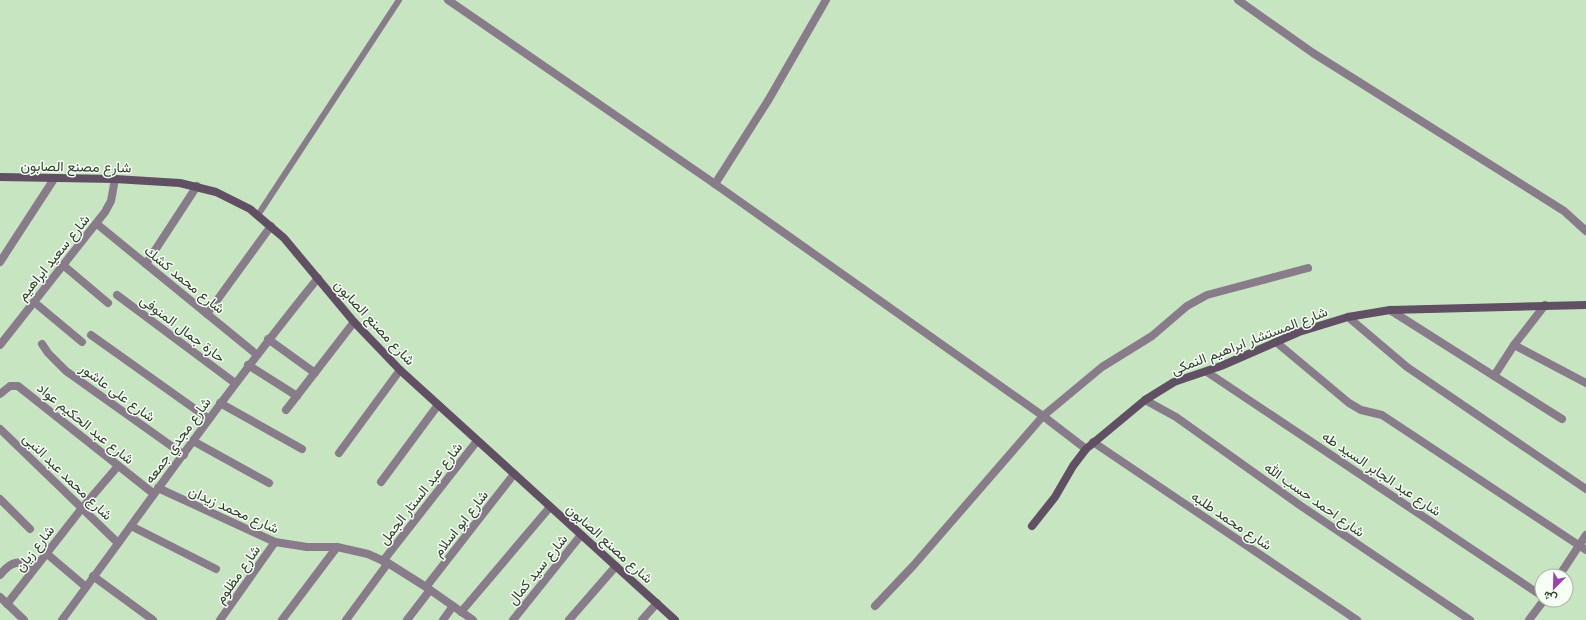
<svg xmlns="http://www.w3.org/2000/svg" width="1586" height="620" font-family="'Golos Text',Vazirmatn,sans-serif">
<rect width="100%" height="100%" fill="#c7e5c1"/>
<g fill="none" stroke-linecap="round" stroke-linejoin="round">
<polyline stroke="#887c8a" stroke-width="6" points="258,215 399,0"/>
<g stroke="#887c8a" stroke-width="8">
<polyline points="448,0 715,184 1043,416 1086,449"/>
<polyline points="1238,0 1313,53 1564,211 1586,231"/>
<polyline points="715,184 769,99 826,0"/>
<polyline points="97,224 256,354"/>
<polyline points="0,262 54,179"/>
<polyline points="146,264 197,186"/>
<polyline points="63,265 108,303"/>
<polyline points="117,295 235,383"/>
<polyline points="34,302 82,342"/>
<polyline points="1390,310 1562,419"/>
<polyline points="207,314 271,226"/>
<polyline points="1348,317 1407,367 1586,489"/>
<polyline points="91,335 209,419"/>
<polyline points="268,339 315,373"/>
<polyline points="1276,342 1349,403 1361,410 1382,415 1586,550"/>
<polyline points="42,344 48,353 66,371 184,455"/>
<polyline points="0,345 105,212 111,201 115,179"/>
<polyline points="1514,345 1586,383"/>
<polyline points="248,365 297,396"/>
<polyline points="1207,372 1542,596"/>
<polyline points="1494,376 1514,345 1545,305"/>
<polyline points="0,394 10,386 18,386 154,494"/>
<polyline points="1145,400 1176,417 1301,506 1470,620"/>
<polyline points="220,403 302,449"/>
<polyline points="286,410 354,322"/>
<polyline points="0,429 118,543"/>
<polyline points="193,441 269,483"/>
<polyline points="1093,442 1357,620"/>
<polyline points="339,453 400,370"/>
<polyline points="381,482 438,405"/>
<polyline points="158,488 275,542 307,547 337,547 368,554 388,563 426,587 473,620"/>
<polyline points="0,499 30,529"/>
<polyline points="131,526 216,569"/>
<polyline points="46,553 86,587"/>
<polyline points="383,561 477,441"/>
<path d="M0,575C10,562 20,558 33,569"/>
<polyline points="93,576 153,620"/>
<polyline points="1559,576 1586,535"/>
<polyline points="426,587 514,474"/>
<polyline points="0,597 24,620"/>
<polyline points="7,604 82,508 118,466"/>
<polyline points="875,606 913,566 1043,416 1102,367 1152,336 1187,306 1207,295 1308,268"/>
<polyline points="461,612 550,507"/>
<path d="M62,620C147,505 228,389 318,278"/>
<polyline points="220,620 275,542"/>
<polyline points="282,620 337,547"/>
<polyline points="346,620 388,563"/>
<polyline points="407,620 430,590"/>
<polyline points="443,620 453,606"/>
<polyline points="513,620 581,535"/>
<polyline points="569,620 616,566"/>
<polyline points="642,620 657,603"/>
<polyline points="1529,620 1544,600"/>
</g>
<g stroke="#614f64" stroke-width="8">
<polyline points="0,177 115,179 180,183 216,192 250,209 284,238 354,322 400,370 675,620"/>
<polyline points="1032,526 1055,497 1073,466 1086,449 1145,400 1174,382 1221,366 1299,332 1348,317 1390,310 1586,305"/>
</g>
</g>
<g text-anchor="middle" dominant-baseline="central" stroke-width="3" stroke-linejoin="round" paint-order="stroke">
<g font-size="14" fill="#313d2f" stroke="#f6fff4">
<text transform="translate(76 166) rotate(1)">شارع مصنع الصابون</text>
<text transform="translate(53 257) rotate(-51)">شارع سعيد ابراهيم</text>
<text transform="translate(185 279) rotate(39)">شارع محمد كشك</text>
<text transform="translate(375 322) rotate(47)">شارع مصنع الصابون</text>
<text transform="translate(183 328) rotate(37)">حارة جمال المنوفى</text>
<text transform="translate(1249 340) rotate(-21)">شارع المستشار ابراهيم النمكى</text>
<text transform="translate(118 392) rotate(36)">شارع على عاشور</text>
<text transform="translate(86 423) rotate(39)">شارع عبد الحكيم عواد</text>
<text transform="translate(177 440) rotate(-54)">شارع مجدي جمعه</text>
<text transform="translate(1382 473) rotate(34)">شارع عبد الجابر السيد طه</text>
<text transform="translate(68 476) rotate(44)">شارع محمد عبد النبى</text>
<text transform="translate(420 493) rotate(-52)">شارع عبد الستار الجمل</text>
<text transform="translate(1315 499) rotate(35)">شارع احمد حسب الله</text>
<text transform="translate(234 509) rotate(24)">شارع محمد زيدان</text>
<text transform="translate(1232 520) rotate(34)">شارع محمد طلبه</text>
<text transform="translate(460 523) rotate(-52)">شارع ابو اسلام</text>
<text transform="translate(610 543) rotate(42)">شارع مصنع الصابون</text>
<text transform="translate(34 548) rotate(-52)">شارع زيان</text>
<text transform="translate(537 569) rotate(-51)">شارع سيد كمال</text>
<text transform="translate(237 574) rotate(-55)">شارع مظلوم</text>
</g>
</g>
<g transform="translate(1554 588) rotate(203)"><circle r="19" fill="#f6fff4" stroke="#a7b1a5"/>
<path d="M0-3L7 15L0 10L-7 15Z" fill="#9d43af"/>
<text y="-6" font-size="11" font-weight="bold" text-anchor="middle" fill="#313d2f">ش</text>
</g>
</svg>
